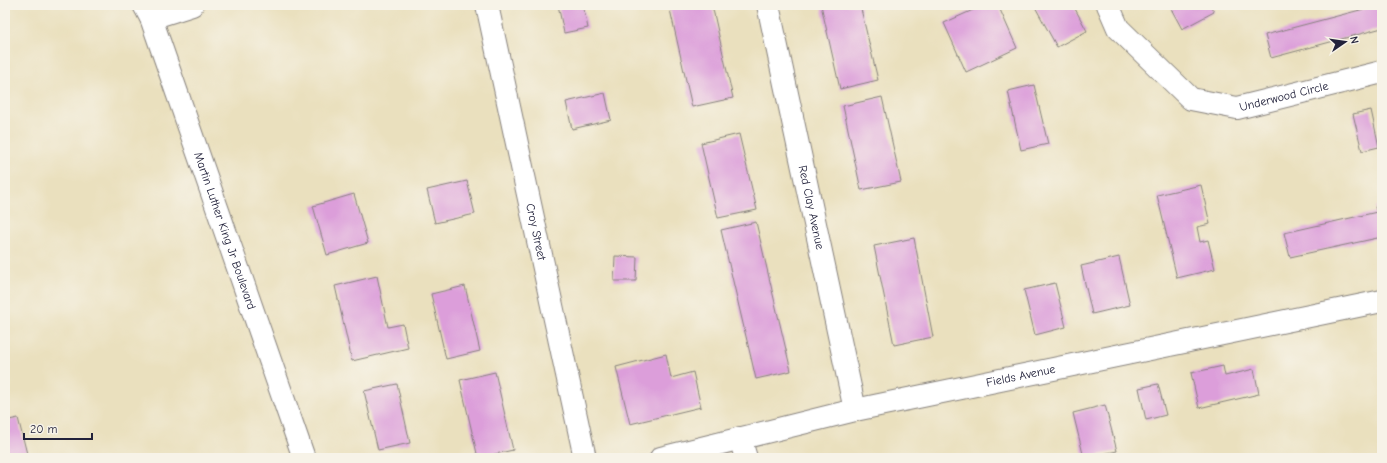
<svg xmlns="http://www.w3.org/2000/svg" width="1387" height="463" font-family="'Comic Neue',sans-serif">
<rect width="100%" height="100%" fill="#f7f3e8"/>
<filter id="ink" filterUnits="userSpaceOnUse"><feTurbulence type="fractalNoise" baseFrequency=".025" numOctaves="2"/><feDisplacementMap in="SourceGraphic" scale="8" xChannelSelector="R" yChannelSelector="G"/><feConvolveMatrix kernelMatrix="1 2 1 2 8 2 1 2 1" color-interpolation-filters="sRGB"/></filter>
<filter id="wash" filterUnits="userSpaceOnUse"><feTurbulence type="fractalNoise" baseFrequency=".012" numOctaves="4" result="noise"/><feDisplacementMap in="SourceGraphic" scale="16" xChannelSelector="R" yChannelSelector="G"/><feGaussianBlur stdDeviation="0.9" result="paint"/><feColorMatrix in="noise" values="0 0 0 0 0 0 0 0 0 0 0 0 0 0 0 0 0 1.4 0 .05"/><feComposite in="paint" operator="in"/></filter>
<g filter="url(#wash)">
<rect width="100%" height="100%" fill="#eae0be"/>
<g id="blocks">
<g fill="#dc9eda">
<polygon points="558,5 583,5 588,28 564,33"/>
<polygon points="669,5 712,5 733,98 692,107"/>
<polygon points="821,5 860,5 878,80 840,89"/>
<polygon points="984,5 998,5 1017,48 966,72 944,23"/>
<polygon points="1034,5 1073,5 1087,31 1057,47"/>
<polygon points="1169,5 1210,5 1214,12 1182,29"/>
<polygon points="1379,5 1382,5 1382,28 1271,58 1265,35"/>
<polygon points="1034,85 1048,144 1021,150 1008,91"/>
<polygon points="605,93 611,120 572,129 566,102"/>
<polygon points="882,97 901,182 861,190 843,106"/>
<polygon points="1371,110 1379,147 1362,151 1353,114"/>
<polygon points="739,134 757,210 718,218 701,143"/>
<polygon points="467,181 475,214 435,223 427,190"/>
<polygon points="1201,185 1210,224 1197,227 1200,242 1208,240 1215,269 1177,278 1157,195"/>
<polygon points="354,194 368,243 327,255 313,206"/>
<polygon points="1382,205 1382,237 1290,257 1284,233 1377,212 1375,207"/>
<polygon points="756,222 791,371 756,379 721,230"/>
<polygon points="914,238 933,337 894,345 874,246"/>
<polygon points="615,256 637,257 636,281 614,281"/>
<polygon points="1119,257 1130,305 1092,314 1081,266"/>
<polygon points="377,276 388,327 403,324 408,348 352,361 335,286"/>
<polygon points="1055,283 1066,327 1035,335 1024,290"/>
<polygon points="465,286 480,351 446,359 431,294"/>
<polygon points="666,354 671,378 693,372 701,407 630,424 616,367"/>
<polygon points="1223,366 1225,376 1254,369 1259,394 1199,408 1191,373"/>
<polygon points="495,372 513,450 478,458 460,380"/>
<polygon points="397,384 410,443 378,450 364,391"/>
<polygon points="1158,384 1166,415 1146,420 1139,388"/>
<polygon points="1105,405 1117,451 1084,458 1073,413"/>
<polygon points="18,418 28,458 5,458 5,421"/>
</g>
</g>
</g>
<g filter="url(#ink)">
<use href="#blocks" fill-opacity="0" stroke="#86817c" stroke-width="1"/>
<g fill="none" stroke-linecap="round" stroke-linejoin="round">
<defs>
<g id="minor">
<path id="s1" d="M144,5L151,18L304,458"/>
<path id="s2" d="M487,5L585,458"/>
<path id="s3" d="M768,5L855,410"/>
<path id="s4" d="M1108,5L1118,28L1191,99L1237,108L1382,72"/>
<polyline points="151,18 192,5"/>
<polyline points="740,438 746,458"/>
<path id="s5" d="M661,458L855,410L1382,301"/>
</g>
</defs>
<use href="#minor" stroke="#86817c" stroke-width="24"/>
<use href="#minor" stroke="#fff" stroke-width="22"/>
</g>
</g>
<g text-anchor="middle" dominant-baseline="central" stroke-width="4" stroke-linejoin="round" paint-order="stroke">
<g font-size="12" fill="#22223b" stroke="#f7f3e8">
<text stroke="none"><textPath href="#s4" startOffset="222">Underwood Circle</textPath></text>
<text stroke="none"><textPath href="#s3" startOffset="207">Red Clay Avenue</textPath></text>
<text stroke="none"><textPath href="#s1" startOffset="240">Martin Luther King Jr Boulevard</textPath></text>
<text stroke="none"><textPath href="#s2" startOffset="232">Croy Street</textPath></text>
<text stroke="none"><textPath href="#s5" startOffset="369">Fields Avenue</textPath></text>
</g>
</g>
<rect width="1387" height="463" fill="none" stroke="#f7f3e8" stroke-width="20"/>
<g transform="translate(1345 42) rotate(77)" stroke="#f7f3e8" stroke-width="3" paint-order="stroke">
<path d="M0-3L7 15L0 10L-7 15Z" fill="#22223b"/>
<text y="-6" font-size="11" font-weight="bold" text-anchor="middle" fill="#22223b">N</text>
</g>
<path d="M24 433v6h68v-6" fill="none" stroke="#22223b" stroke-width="2"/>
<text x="30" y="433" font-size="12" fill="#22223b" stroke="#f7f3e8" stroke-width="3" paint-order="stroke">20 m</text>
</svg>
